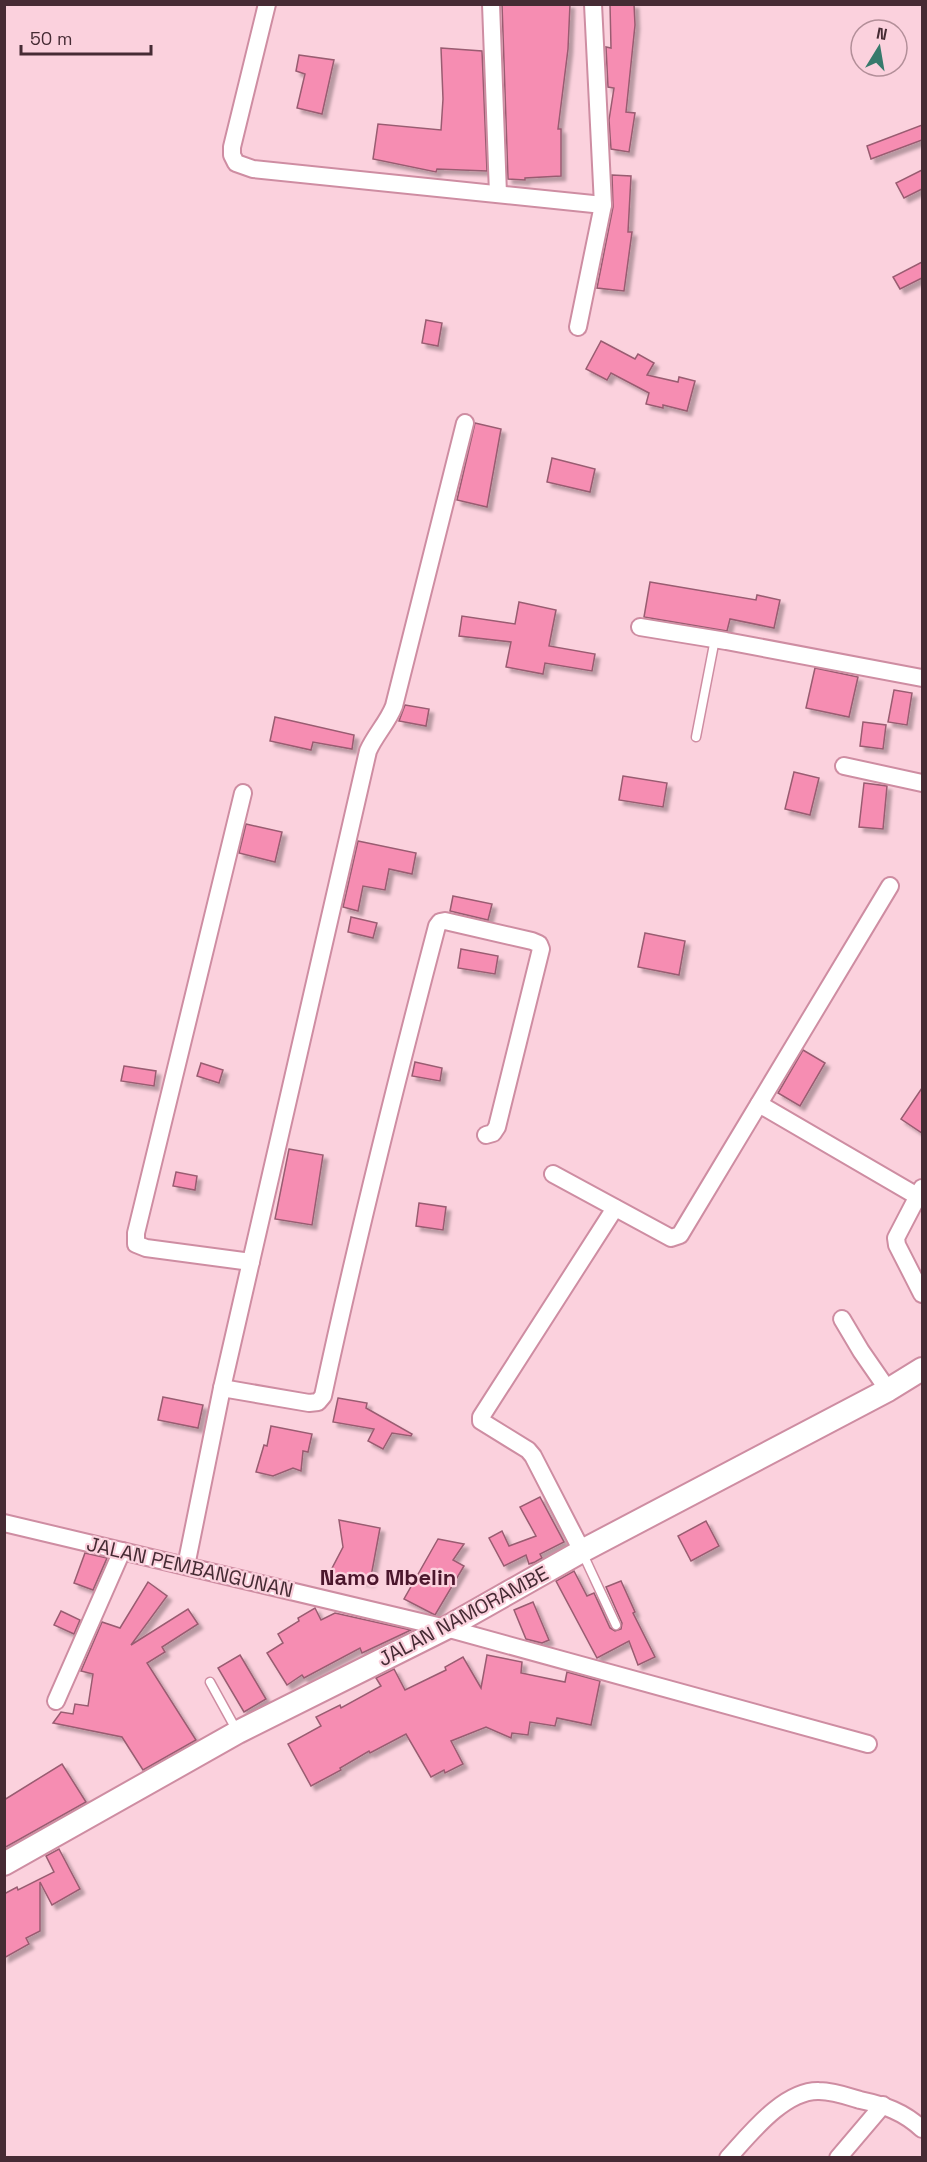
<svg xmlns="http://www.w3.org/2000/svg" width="927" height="2162" font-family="'Space Grotesk',sans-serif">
<defs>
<filter id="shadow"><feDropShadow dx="4.5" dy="4.5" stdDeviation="1.5" flood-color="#0004"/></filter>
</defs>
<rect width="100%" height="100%" fill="#fbd1dd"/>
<g fill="#f68db2" stroke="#995c71" stroke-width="1.5" filter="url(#shadow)">
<polygon points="502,4 570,4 568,49 558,129 561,129 561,176 525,178 525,180 508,179"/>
<polygon points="610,4 634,4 635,25 626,112 635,113 629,152 611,149 609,120 614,88 608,87 606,47 611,48"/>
<polygon points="441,48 482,51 487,171 437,169 436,172 373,159 378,124 441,130 443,99"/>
<polygon points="299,55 334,60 322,114 297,108 305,74 296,71"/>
<polygon points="922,125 922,140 871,159 867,146"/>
<polygon points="922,170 922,189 904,198 896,183"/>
<polygon points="612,175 631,176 628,232 632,232 624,291 597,288 613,207"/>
<polygon points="922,262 922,278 900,289 893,277"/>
<polygon points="426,320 442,323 438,346 422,343"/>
<polygon points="601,341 635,359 638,354 654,363 647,375 678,382 679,377 695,381 687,411 663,405 663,408 646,404 649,393 611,373 607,380 586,369"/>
<polygon points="475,423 501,429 487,507 457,500"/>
<polygon points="552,458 595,469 590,492 547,482"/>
<polygon points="650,582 756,600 757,595 780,600 774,628 730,619 727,631 644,617"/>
<polygon points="519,602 556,610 549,646 595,654 592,671 545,663 543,674 506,667 511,642 459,636 462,616 515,624"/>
<polygon points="815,668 858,677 849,717 806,708"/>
<polygon points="894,690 912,693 907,725 888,722"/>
<polygon points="405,705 429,709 426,726 399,721"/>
<polygon points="275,717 354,735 352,749 313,742 311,750 270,741"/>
<polygon points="863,722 886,725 883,749 860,746"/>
<polygon points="794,772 819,778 810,815 785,809"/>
<polygon points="623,776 667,783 663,807 619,800"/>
<polygon points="864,783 887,786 883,829 859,827"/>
<polygon points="246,824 282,832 275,862 239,853"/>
<polygon points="358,841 416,853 412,874 389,869 385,890 363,886 358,911 343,907"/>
<polygon points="453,896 492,904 488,920 450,911"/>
<polygon points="351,917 377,923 373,938 348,932"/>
<polygon points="645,933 685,941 679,975 638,967"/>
<polygon points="461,949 498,956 495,974 458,968"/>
<polygon points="803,1050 825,1063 800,1106 778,1093"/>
<polygon points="415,1062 442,1068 440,1081 412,1076"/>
<polygon points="201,1063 223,1070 219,1083 197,1076"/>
<polygon points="124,1066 156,1071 154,1086 121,1081"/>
<polygon points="922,1088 922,1133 901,1119"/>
<polygon points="289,1149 323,1155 312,1225 275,1219"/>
<polygon points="176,1172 197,1176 195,1190 173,1186"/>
<polygon points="419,1203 446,1207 443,1230 416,1226"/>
<polygon points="163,1397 203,1405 198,1428 158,1420"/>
<polygon points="338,1398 367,1403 366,1408 412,1434 411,1436 392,1433 383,1449 368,1441 374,1429 333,1422"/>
<polygon points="271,1426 312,1434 308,1452 303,1451 301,1471 293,1468 273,1476 256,1472 264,1445 267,1446"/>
<polygon points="540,1497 564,1542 540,1554 542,1558 535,1562 529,1564 526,1555 504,1566 489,1538 502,1531 509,1546 536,1536 520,1507"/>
<polygon points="339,1520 380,1528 370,1582 329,1574 343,1547"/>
<polygon points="706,1521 719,1546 691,1561 678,1536"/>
<polygon points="438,1539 464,1544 453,1560 464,1566 435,1615 404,1599"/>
<polygon points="85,1553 107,1558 93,1590 74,1583"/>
<polygon points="574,1571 587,1596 594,1593 610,1628 615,1631 621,1629 622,1623 606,1587 621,1581 635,1612 633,1613 655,1657 638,1665 629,1641 597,1658 556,1581"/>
<polygon points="148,1582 167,1596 131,1645 188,1609 198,1624 162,1647 165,1652 147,1663 196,1740 143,1770 122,1737 53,1723 61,1712 73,1714 75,1704 88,1706 93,1674 81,1671 102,1622 120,1628"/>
<polygon points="533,1602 549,1640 542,1643 526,1639 514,1610"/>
<polygon points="315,1608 321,1620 335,1613 411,1630 362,1653 360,1648 304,1678 302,1675 287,1685 267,1653 283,1643 278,1634 299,1621 298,1618"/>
<polygon points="61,1611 80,1620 74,1634 54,1625"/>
<polygon points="240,1655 266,1699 244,1712 218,1668"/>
<polygon points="487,1655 522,1662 521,1673 565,1682 567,1672 600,1681 591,1725 557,1718 555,1726 530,1722 528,1735 512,1733 511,1738 486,1727 451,1741 463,1764 445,1773 444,1770 431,1777 406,1734 370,1753 369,1751 340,1768 341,1770 311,1786 288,1744 321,1726 316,1717 340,1705 341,1708 381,1686 376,1678 394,1669 405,1690 446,1670 445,1667 463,1657 481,1688"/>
<polygon points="62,1764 86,1802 4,1848 4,1800"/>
<polygon points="59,1849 80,1889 52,1905 40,1882 40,1931 26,1938 29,1944 4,1958 4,1894 17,1887 18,1890 54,1872 46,1856"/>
</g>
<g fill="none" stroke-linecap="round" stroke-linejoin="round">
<defs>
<g id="service">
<polyline points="696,737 715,639"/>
<polyline points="582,1552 616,1625"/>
<polyline points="210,1682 237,1731"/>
</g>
<g id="minor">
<polyline points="267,4 232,147 232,155 236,163 253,169 603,205"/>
<polyline points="491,4 498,194"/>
<polyline points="578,327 603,205 593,4"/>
<polyline points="640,627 726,641 922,678"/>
<polyline points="844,766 922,783"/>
<polyline points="243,793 136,1233 136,1244 146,1248 251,1262"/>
<polyline points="759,1104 917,1196"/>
<polyline points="553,1174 671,1238 680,1235 890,886"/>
<polyline points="922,1188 896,1238 897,1245 922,1294"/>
<polyline points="842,1319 861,1351 888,1390"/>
<path d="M222,1388L309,1403L318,1402L323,1396C357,1238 396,1082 437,926L440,922L445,921L532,941L539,944L541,949L497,1127L493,1133L486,1135"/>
<polyline points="4,1523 446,1628 868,1744"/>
<polyline points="582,1551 533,1456 528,1450 481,1421 481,1417 615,1208"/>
<path d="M186,1566L222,1388L368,751C375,735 388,722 394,706L465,423"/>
<polyline points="56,1701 122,1551"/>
<path d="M728,2158C750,2134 784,2090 819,2091C833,2091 847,2096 860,2100C884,2105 904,2112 922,2129"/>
<polyline points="838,2158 883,2105"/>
</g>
<polyline id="secondary" points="4,1864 238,1732 446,1628 582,1551 888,1390 922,1369"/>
</defs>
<use href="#service" stroke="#ce8da2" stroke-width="11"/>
<use href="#minor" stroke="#ce8da2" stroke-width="20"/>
<use href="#secondary" stroke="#ce8da2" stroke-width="26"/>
<use href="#service" stroke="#fff" stroke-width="8"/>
<use href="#minor" stroke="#fff" stroke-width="16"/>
<use href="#secondary" stroke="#fff" stroke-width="22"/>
</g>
<g text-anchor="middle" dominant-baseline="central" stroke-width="4.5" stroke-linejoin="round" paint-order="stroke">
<g font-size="20" fill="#462b34" stroke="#fbd1dd">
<text transform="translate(190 1567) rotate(13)">JALAN PEMBANGUNAN</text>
<text transform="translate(463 1616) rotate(-28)">JALAN NAMORAMBE</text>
</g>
<g font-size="22" font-weight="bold" fill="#4b162c" stroke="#fbd1dd">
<text x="388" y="1577">Namo Mbelin</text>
</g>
</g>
<rect width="927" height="2162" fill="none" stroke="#462b34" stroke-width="12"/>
<g transform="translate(879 48) rotate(11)"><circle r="28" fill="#fbd1dd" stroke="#b38f99" stroke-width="1.5"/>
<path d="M0-4.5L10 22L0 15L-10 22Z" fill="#377a6c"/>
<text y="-9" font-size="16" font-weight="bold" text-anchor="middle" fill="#462b34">N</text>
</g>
<path d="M21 45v9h130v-9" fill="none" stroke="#462b34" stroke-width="3"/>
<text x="30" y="45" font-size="18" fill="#462b34" stroke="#fbd1dd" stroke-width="4.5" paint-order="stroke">50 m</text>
</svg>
